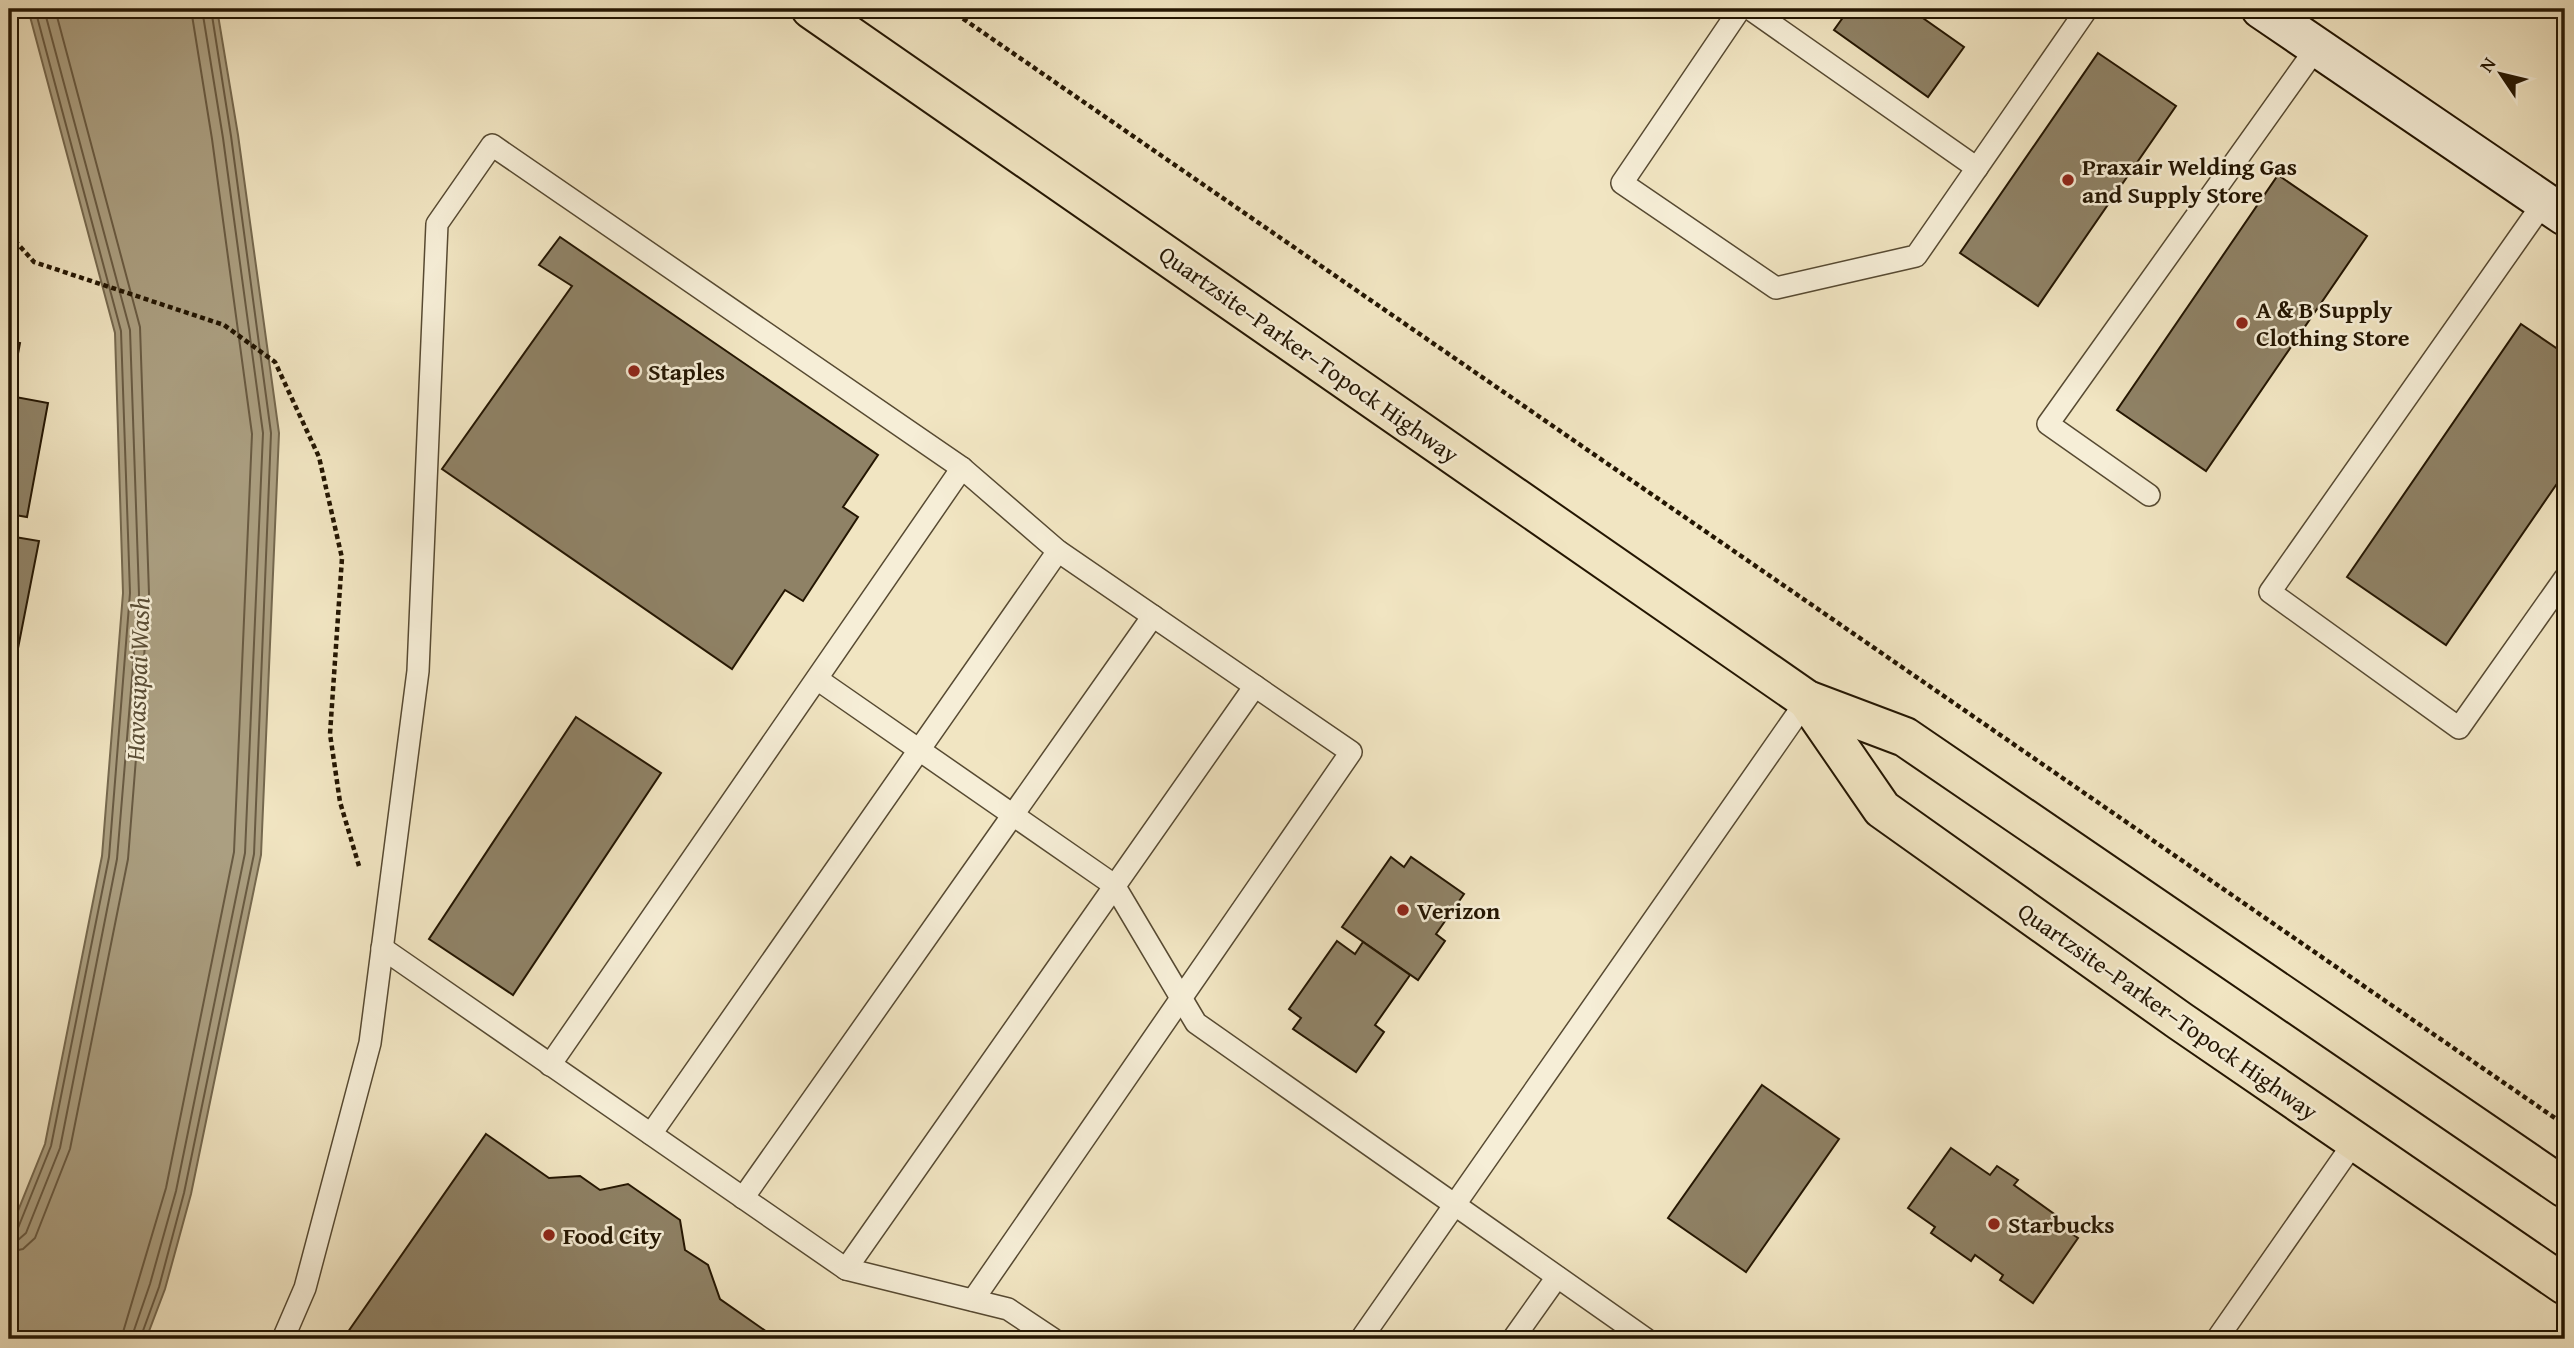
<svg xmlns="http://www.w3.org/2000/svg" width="2574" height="1348" font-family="'Gentium Book Plus',serif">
<rect width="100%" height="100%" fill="#f1e5c2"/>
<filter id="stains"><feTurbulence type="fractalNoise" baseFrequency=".00286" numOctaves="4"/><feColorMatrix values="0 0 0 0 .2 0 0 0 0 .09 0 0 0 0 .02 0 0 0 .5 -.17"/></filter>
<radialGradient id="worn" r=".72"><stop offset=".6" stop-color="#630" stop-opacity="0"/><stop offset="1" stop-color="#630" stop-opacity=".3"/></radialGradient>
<polygon fill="#ab9f81" stroke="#75684e" stroke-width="2" points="28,9 217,9 238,135 279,433 261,855 191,1194 165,1289 146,1339 9,1339 9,1233 45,1144 102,856 123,593 115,333"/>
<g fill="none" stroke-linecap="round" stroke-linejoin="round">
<g stroke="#685a42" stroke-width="2">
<polyline points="9,1232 18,1228 51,1146 109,857 130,593 121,331 35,9"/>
<polyline points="9,1241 18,1240 26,1233 60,1148 117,859 139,594 130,330 44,9"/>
<polyline points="9,1252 23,1249 35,1238 70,1149 128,859 149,594 140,327 55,9"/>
<polyline points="121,1339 166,1188 234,852 252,434 212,139 191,9"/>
<polyline points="131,1339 150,1284 176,1191 245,853 263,433 223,138 202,9"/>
<polyline points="140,1339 159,1287 184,1193 254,854 271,433 231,136 211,9"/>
</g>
</g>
<g fill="#8f8266" stroke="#241602" stroke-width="2">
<polygon points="1849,9 1910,9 1964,47 1928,97 1834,30"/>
<polygon points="2098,53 2176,106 2038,306 1960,253"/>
<polygon points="2278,175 2367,236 2206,471 2117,410"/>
<polygon points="560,237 878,455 843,507 858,517 803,601 785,590 732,669 442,469 572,286 539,265"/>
<polygon points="2521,324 2565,354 2565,472 2446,645 2347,577"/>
<polygon points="9,341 20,343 10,396 48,403 27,517 9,514"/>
<polygon points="9,536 39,541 11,684 9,684"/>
<polygon points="576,717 661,773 513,995 429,939"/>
<polygon points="1391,857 1404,867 1411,857 1464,894 1436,934 1445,941 1418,980 1342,927"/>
<polygon points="1337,941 1355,954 1363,942 1410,975 1375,1025 1384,1032 1356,1072 1293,1029 1301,1018 1289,1009"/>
<polygon points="1762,1085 1839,1139 1746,1272 1668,1218"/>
<polygon points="486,1134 549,1178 580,1176 600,1190 628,1184 680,1220 685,1250 708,1265 720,1299 777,1339 343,1339"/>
<polygon points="1951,1148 1990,1175 1997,1166 2018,1180 2014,1185 2057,1216 2053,1221 2078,1238 2033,1303 2000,1280 2003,1275 1975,1255 1971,1261 1931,1233 1935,1227 1908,1208"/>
</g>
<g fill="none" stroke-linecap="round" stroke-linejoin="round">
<defs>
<g id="service">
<polyline points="1740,9 1622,183 1776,288 1916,256 2087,9"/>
<polyline points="1750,9 1977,168"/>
<polyline points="2544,202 2270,592 2459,728 2565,578"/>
<polyline points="2149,495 2048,424 2317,47"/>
<polyline points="817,679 1114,885 1196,1023 1646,1339"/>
<polyline points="382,948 846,1269 1008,1309 1053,1339"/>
<polyline points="550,1065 962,468"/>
<polyline points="651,1134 1058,551"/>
<polyline points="743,1198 1153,616"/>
<polyline points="846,1269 1255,686"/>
<polyline points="283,1339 305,1288 370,1043 418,671 437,224 492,145 962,468 1058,551 1351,752 973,1300"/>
<polyline points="1361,1339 1807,700"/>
<polyline points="1513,1339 1557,1277"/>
<polyline points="2217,1339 2355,1141"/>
</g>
<polyline id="secondary" points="2261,9 2565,216"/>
<g id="trunk">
<polyline points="811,9 1807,700 1905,737 2565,1188"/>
<polyline points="1807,700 1882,809 2180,1021 2565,1285"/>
</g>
</defs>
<use href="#service" stroke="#574a32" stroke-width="24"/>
<use href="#secondary" stroke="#241602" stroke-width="42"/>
<use href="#trunk" stroke="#241602" stroke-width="42"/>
<g stroke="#241602" stroke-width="4.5" stroke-dasharray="5 3.5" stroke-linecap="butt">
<polyline points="949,9 2565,1125"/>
<polyline points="9,234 34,262 224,325 275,362 319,457 342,558 330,734 340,802 359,866"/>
</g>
<use href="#service" stroke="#f6eed7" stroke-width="21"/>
<use href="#secondary" stroke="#f6eed7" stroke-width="38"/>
<use href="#trunk" stroke="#f1e5c2" stroke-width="38"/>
</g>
<g fill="#8f2418" stroke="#f6eed7" stroke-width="2.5">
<circle cx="2068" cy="180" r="7"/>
<circle cx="2242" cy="323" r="7"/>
<circle cx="634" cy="371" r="7"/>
<circle cx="1403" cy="910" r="7"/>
<circle cx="1994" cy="1224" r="7"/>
<circle cx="549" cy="1235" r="7"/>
</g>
<g text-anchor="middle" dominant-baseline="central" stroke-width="5" stroke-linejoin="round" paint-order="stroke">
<g font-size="24" font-weight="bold" fill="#241602" stroke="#f6eed7" text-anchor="start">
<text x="2082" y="166">Praxair Welding Gas<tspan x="2082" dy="28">and Supply Store</tspan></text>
<text x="2256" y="309">A &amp; B Supply<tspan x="2256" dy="28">Clothing Store</tspan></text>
<text x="648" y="371">Staples</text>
<text x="1417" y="910">Verizon</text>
<text x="2008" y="1224">Starbucks</text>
<text x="563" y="1235">Food City</text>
</g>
<g font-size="24" fill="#241602" stroke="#f6eed7">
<text transform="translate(1309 354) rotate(35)">Quartzsite–Parker–Topock Highway</text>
<text transform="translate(2168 1011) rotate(35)">Quartzsite–Parker–Topock Highway</text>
</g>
<g font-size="26" font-style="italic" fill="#5a4d35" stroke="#f6eed7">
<text transform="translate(137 679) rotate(-88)">Havasupai Wash</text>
</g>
</g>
<rect width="2574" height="1348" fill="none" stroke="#f1e5c2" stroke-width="35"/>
<rect x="10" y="10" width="2553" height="1327" fill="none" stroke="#241602" stroke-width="3.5"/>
<rect x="18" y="18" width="2539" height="1313" fill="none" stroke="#241602" stroke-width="2"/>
<g transform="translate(2501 74) rotate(305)" stroke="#f6eed7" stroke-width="5" paint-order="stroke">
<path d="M0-5L12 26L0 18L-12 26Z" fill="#241602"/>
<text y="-10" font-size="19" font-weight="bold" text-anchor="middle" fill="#241602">N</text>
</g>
<rect width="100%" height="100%" filter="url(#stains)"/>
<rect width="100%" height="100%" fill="url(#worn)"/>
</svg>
